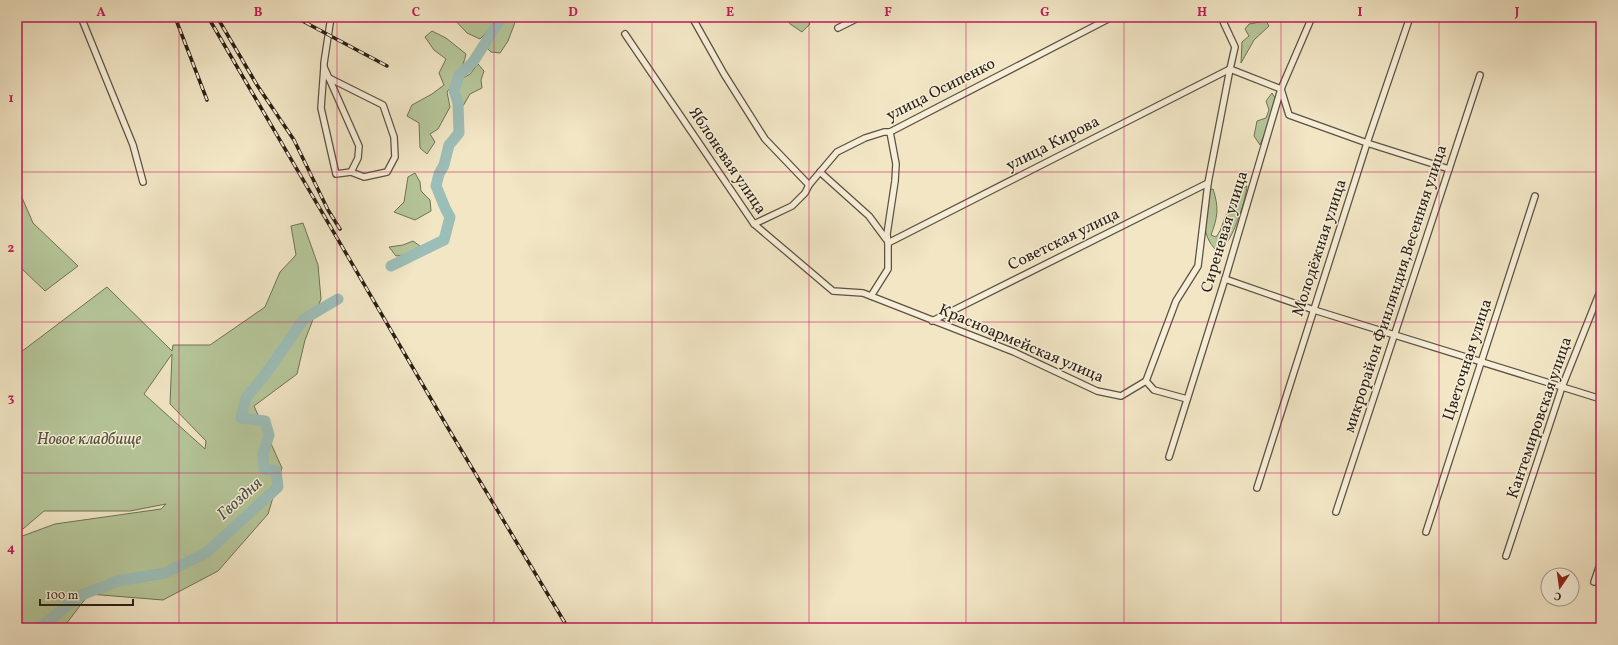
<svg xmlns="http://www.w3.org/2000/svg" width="1618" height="645" font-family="Vollkorn,serif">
<rect width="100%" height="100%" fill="#f2e6c5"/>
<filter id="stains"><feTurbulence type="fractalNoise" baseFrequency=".005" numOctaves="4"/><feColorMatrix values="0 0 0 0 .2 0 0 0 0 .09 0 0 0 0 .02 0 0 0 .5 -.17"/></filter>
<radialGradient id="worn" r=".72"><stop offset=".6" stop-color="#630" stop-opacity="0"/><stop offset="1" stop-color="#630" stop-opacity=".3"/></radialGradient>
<g fill="#b5c699" stroke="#6f7257" fill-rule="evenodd">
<polygon points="452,17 501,17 480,39 467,33"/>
<polygon points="508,17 517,17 508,41 500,53 491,52 486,47"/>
<polygon points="788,17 806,17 810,24 802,32 790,24"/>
<polygon points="1266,21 1269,26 1254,40 1241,63 1242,42 1249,36 1245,29 1249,24"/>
<path d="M432,31L446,38L466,54C463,68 456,80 447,92L450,107L438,129L430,134L435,142L427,154L420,148L419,123L407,116L412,105L432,94L444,85L439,73L446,59L434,50L425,37Z"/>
<polygon points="478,64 484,71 481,80 482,88 470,94 463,106 458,97 458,81 470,74"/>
<polygon points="1272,93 1275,98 1274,110 1260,145 1254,136 1257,121 1266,118 1269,110 1266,101"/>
<polygon points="415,173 420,182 421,191 430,200 431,211 415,220 394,212 404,202 408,177"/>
<polygon points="17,186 33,223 78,266 45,291 20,267 17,270"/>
<path d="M1247,186C1246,199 1235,232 1227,242C1225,246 1220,248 1217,251C1199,234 1205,213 1208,190L1213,189C1219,207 1218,217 1211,235L1216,237C1223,228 1222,222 1227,213C1232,205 1236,202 1237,192Z"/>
<path d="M303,223L318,265L321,299L305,340L297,374L254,406L282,468L268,514L218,571L163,600L89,594L63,628H17V538L55,524L161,509L166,504L130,511H44L17,534V355L107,287L172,351L173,345H210L265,307L280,272L296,255L291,226ZM172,354L170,404L206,441L205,449L144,394Z"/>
<polygon points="413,241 420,246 411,254 396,256 389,247 403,245"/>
</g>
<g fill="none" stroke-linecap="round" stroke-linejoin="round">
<g stroke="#9cbeb8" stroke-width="11">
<path d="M391,266L444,240L450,217C444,208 441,197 436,186L439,174L444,165L449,145L459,133L458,103L454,91L459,75L473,62L502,17"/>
<polyline points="39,628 81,595 118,581 165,573 206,553 278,487 276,471 264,469 263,454 269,435 265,421 241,418 246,398 264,376 304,319 338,299"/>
</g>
<defs>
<g id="minor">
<polyline points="81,17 133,145 143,182"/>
<polyline points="692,17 724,74 765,139 809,185"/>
<polyline points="1221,17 1235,47 1230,69 1281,89 1289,115 1367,143 1449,169"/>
<polyline points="1599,17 1601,20"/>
<polyline points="838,28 860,17"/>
<polyline points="625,34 754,224 833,291 863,293 1014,352 1097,391 1121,396 1146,381 1176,301 1198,266 1208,183 1230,69"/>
<polyline points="324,67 359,146 358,158 351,172 336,174 321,108 324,67 324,63 331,17"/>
<polyline points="329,78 383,105 394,137 395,157 387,172 364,177 351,172"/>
<polyline points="820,172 869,216 886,239"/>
<polyline points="754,224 792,206 805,193 809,185 837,152 865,138 884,132 890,132 1112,17"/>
<polyline points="888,243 1230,69"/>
<polyline points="1225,279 1314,310 1601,399"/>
<polyline points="871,296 888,269 888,243 887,234 895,181 896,164 890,132"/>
<polyline points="932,321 1208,183"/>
<polyline points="1146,381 1154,390 1187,399"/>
<polyline points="1169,457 1225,279 1281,89 1312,17"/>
<polyline points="1257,488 1367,143 1410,17"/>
<polyline points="1336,512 1480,75"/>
<polyline points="1426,532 1535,196"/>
<polyline points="1506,556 1562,387 1601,289"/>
<polyline points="1594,582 1601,561"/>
</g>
</defs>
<use href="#minor" stroke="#5b5141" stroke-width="8"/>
<use href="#minor" stroke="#f7efd9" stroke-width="5.5"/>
<defs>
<g id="rail">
<polyline points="175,17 207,100"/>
<polyline points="208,17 448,428 568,628"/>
<polyline points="217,17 257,85 294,140 328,210 340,229"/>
<polyline points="295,17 387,66"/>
</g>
</defs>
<use href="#rail" stroke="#291f15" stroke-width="3.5"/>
<use href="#rail" stroke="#f7efd9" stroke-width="2" stroke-dasharray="6" stroke-linecap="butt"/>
</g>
<path fill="none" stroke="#c2185b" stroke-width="1" stroke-opacity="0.55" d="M179,17V628M337,17V628M494,17V628M652,17V628M809,17V628M966,17V628M1124,17V628M1281,17V628M1439,17V628M17,172H1601M17,322H1601M17,473H1601"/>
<g text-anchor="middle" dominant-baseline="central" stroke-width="3" stroke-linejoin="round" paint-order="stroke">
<g font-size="16" fill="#291f15" stroke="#f7efd9">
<text transform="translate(941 90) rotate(-27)">улица Осипенко</text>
<text transform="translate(1053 144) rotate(-27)">улица Кирова</text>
<text transform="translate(727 161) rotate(56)">Яблоневая улица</text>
<text transform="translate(1225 232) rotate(-73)">Сиреневая улица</text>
<text transform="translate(1064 240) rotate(-26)">Советская улица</text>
<text transform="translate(1320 248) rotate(-72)">Молодёжная улица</text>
<text transform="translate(1396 289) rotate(-72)">микрорайон Финляндия,Весенняя улица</text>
<text transform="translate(1021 344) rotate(23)">Красноармейская улица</text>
<text transform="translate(1468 360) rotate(-72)">Цветочная улица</text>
<text transform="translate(1540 418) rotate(-71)">Кантемировская улица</text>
</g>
<g font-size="16" font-style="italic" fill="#53513d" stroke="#f7efd9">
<text x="89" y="440">Новое кладбище</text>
</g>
<g font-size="17" font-style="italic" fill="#4c4f46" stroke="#f7efd9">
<text transform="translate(240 499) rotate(-42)">Гвоздня</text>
</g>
</g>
<rect width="1618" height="645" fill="none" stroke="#f2e6c5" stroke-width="44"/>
<g transform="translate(1560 587) rotate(193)"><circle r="19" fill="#f7efd9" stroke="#a59c8b"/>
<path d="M0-3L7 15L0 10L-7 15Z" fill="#8f2418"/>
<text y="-6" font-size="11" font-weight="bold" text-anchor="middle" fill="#291f15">С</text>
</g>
<path d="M40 599v6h93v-6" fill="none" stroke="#291f15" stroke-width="2"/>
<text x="46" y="599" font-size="12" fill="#291f15" stroke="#f7efd9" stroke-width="3" paint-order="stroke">100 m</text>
<rect x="22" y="22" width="1574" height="601" fill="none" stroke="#c2185b" stroke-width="1.5"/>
<g font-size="13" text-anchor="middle" font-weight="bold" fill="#c2185b">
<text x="101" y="16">A</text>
<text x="258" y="16">B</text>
<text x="416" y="16">C</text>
<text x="573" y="16">D</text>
<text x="730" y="16">E</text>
<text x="888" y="16">F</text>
<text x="1045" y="16">G</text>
<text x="1202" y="16">H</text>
<text x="1360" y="16">I</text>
<text x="1517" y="16">J</text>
<text x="11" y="102">1</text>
<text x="11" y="252">2</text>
<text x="11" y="402">3</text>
<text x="11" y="552">4</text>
</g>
<rect width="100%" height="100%" filter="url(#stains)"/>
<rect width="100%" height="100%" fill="url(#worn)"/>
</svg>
